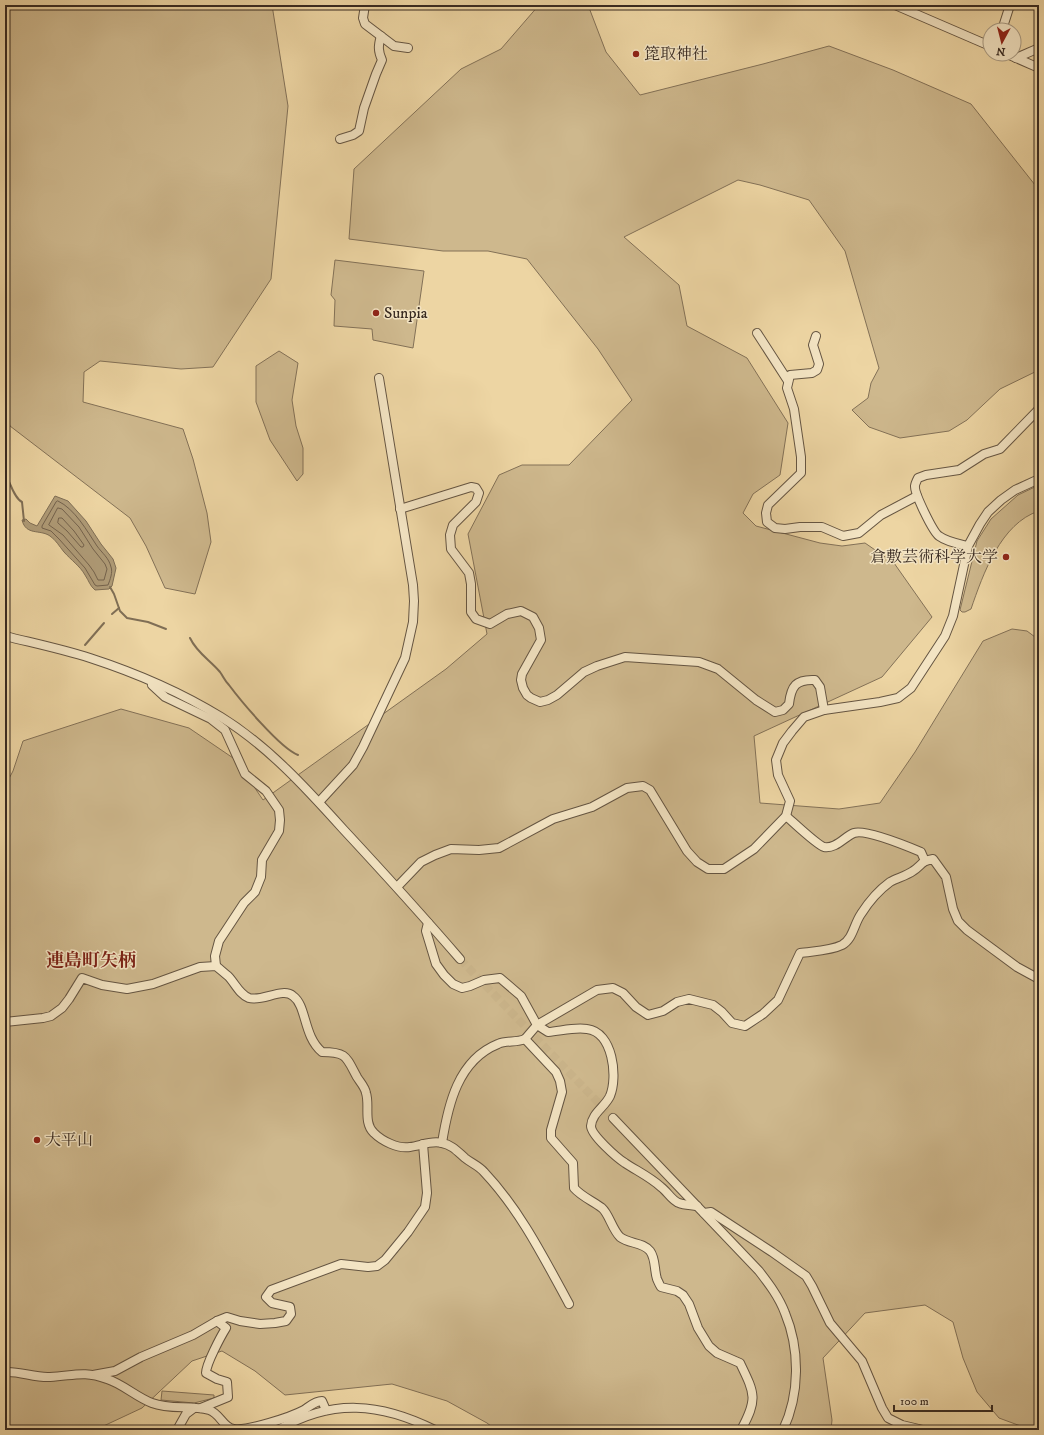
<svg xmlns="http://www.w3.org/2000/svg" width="1044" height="1435" font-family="'IM FELL DW Pica','Noto Serif JP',serif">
<rect width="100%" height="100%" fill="#edd5a3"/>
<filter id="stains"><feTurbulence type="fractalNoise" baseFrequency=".005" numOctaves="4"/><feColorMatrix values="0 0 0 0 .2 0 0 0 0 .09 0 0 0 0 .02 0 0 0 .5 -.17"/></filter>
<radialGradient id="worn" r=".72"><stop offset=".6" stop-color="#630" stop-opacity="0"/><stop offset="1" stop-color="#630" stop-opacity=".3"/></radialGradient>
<g fill="#ceb88d" stroke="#837157">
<polygon points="5,5 272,5 288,106 271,279 213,367 181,369 100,361 84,372 83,402 183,429 193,459 207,513 211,542 195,594 165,588 146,546 130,518 10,426 5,410"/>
<polygon points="539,5 588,5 606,52 640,95 763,64 829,46 893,70 971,104 1039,190 1039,370 1000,389 967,420 949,431 900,438 869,427 852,410 868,398 871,383 879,368 845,251 809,200 760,185 738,180 624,237 679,285 687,326 747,358 788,423 780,475 753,494 743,513 756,526 820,543 842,546 865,543 894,563 932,617 882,677 754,736 760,803 839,809 880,803 915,752 983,641 1012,629 1027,631 1039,640 1039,1424 1026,1428 999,1418 977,1392 963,1358 953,1322 925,1305 865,1313 823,1358 832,1420 831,1430 496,1430 487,1423 447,1401 392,1384 285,1395 255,1371 222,1351 192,1361 142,1408 95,1430 5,1430 5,786 13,771 23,741 121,709 189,728 236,760 263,800 446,669 487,634 468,534 499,475 522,465 569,465 632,400 598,349 527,259 488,251 443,251 349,239 354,169 461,69 501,49"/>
<polygon points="335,260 424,271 413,348 373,340 372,329 334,326 335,300 331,295"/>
<polygon points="279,351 298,363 292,400 296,426 303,448 303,474 297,481 270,440 256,402 256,366"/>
<path d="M1039,485V511C1001,523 983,574 971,609L965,612H962L960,610L977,541L991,519L1018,495Z"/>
<polygon points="162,1391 214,1395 214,1398 194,1403 161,1400"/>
</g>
<path fill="#af9b77" stroke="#7f6e55" d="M55,496L68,501L86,521L101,544L113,559L116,568L112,586L109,589L95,590C90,586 89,581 85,575C80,566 71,560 64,552C59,546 56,540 50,536C40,529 26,536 22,520L26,519L30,523L37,526Z"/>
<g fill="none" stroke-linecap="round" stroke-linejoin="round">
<g stroke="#74624c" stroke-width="1">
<path d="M58,501C75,509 87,531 97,546C102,553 109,558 111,567C113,572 110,580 108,585L97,586L95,585L85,568L59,539L51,531L42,528V526L56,502Z"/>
<polygon points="58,508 62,509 79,527 93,549 105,564 107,569 104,580 98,580 94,572 89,565 63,535 49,525"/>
<polygon points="59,518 62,518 74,531 84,545 83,547 81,547 67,531 58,523"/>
</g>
<g stroke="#7f6e55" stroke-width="2">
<path d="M5,473C10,482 14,498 22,502L24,521"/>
<polyline points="110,587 114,594 120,611 127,618 148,622 166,629"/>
<polyline points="112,614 119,608"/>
<path d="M190,638C197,653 210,660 220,672C223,676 225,681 229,685C241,701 280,748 298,755"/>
<polyline points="85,645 104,623"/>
</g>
<polyline stroke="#c9b389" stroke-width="8" stroke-dasharray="8 4" stroke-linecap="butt" points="460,959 613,1118"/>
<defs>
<g id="minor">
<polyline points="365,5 363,18 365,24 394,46 408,48"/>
<polyline points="895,5 990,46"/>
<polyline points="1002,30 1010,5"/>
<polyline points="1007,54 1039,68"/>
<polyline points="1016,58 1039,48"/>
<path d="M340,139L353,135L359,131L364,108L376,74L382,60C378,51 378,46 381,36"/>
<polyline points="757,333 788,381"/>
<polyline points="816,336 813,345 819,364 817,370 812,373 790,375 787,388 794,409 801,457 801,473 768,505 766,513 767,522 775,528 785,529 800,527 822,527 843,536 859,533 881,515 917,496"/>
<path d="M400,509L471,487L476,488L479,493L476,502L453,525L450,535L451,549L469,573L471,584V612L476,619L490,624L507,614L521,611L533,617L539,628L541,640L522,674L521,680L523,688L527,695L531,698L540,702L548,700L557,695L584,672L597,666L625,657L699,662L718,669L756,700L775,712L783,710L789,704C791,686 796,679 815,680L820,687L824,710"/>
<path d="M968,546C959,544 947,542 939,536C933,532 914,493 915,486C915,484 917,480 918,478L926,475L959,470L984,454L1000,449L1039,409"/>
<path d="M5,636C33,643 62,649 90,658C133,672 182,693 221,717C268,746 307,789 343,829C383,872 422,915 460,959"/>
<polyline points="152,685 165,697 211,719 225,730 245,774 266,791 279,810 280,820 279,831 262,860 261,877 255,892 244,903 219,941 215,956 216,966"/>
<polyline points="319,802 353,765 363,747 405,658 413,622 414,601 413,585 379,378"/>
<path d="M786,816C793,822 817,845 824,847C836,849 844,837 854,833C866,829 909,847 921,852L925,861"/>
<polyline points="397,887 421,862 435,855 451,849 479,850 499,848 553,819 592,807 627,788 643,786 650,790 687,851 697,862 708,869 724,869 754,849 786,816 790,801 778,775 776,760 783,743 792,731 804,717 824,710 880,702 898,698 911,688 945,636 953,616 968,546 980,524 988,512 1001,500 1015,490 1039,479"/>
<path d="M428,923L426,931L436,964L444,975L453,984L462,988L470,986L484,980L500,978L521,996L537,1025L548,1032C561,1031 574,1027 587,1029C613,1032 618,1077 610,1096C605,1107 592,1113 591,1126C591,1135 617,1158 625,1163C637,1171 650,1177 661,1187C667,1191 672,1201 679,1203C684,1205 691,1205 697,1206"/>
<path d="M5,1022L43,1018L51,1016L62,1008L69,999L82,978L102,985L127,989L153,984L200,967L216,966C220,969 224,973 228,976C235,983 239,994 249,998C262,1002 283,987 293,996C307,1006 303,1036 322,1052C347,1052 346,1057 357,1077C360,1082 365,1087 366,1093C370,1105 363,1123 374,1133C382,1141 398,1149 410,1147C420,1146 431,1140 442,1143C452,1145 457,1151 465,1158C471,1163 479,1166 484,1172C520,1210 544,1258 569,1304"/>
<path d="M613,1118L759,1271C769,1284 779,1297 785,1313C800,1349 800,1394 783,1430"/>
<path d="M442,1143C448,1105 458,1060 498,1044C507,1040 516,1043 525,1039"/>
<polyline points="704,1213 711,1212 772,1252 806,1276 812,1286 830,1323 862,1361 882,1408 888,1418 902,1425 923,1430"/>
<path d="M5,1372C20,1371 35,1378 50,1377C73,1376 83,1370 107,1379C123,1384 136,1397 152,1403C170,1410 190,1405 209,1410C220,1413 223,1428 234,1429C248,1431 291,1417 304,1410C310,1406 315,1401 322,1401L326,1410"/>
<polyline points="93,1375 115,1371 141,1357 193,1335 217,1321 227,1317 240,1321 260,1324 275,1323 286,1321 291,1314 290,1307 272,1303 266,1297 271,1290 341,1264 368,1267 377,1266 385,1260 408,1232 425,1207 427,1193 423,1144"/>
<path d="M201,1408L228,1397L227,1382L217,1379L206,1373C206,1364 221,1336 226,1328L217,1321"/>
<polyline points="177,1430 186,1414 194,1408"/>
<path d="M278,1430C332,1398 381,1403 435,1430"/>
<path d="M741,1430C758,1399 755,1394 740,1363L717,1353L709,1346L698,1328L689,1304L683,1295L677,1291L661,1287C659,1284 658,1281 657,1279C654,1270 656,1259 650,1251C643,1242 629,1244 620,1237C612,1229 609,1214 602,1208C593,1201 582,1197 574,1188L573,1163L551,1138V1130L562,1092L560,1081L556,1072L525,1039L537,1025L597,990L613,988L623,993L636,1007L648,1015L663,1011L677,1002L689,999L713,1005L722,1012L732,1023L745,1026L763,1014L778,1000L800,953C813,951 830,951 842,945C853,939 854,924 861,914C868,903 879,890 890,882C897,878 906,876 913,871C922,865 921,861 933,859L946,877L953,909L958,921L967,930L1017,967L1039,979"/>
</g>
</defs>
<use href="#minor" stroke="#655542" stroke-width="10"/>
<use href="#minor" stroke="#f3e4c3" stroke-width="8"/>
</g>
<g fill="#8f2418" stroke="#f3e4c3" stroke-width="1.5">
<circle cx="636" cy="54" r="4"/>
<circle cx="376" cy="313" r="4"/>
<circle cx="1006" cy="557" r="4"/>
<circle cx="37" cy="1140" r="4"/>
</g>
<g text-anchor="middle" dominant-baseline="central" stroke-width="3" stroke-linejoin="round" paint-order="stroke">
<g font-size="16" fill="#382a21" stroke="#f3e4c3" text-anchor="start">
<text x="644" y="54">箆取神社</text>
<text x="384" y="313">Sunpia</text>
<text x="998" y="557" text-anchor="end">倉敷芸術科学大学</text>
<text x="45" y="1140">大平山</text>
</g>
<g font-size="18" font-weight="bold" fill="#7a1f14" stroke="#f3e4c3">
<text x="91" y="961">連島町矢柄</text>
</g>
</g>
<rect width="1044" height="1435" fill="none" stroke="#edd5a3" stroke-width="20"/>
<rect x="6" y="6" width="1032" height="1423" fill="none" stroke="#382a21" stroke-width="2"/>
<rect x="10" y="10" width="1024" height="1415" fill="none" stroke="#382a21"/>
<g transform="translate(1002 42) rotate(187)"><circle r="19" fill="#f3e4c3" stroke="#a89a82"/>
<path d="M0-3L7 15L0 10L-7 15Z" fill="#8f2418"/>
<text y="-6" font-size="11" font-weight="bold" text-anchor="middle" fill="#382a21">N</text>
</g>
<path d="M894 1405v6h98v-6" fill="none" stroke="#382a21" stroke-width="2"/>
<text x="900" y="1405" font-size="12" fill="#382a21" stroke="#f3e4c3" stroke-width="3" paint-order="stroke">100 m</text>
<rect width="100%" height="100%" filter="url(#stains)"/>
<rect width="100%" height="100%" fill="url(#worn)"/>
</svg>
